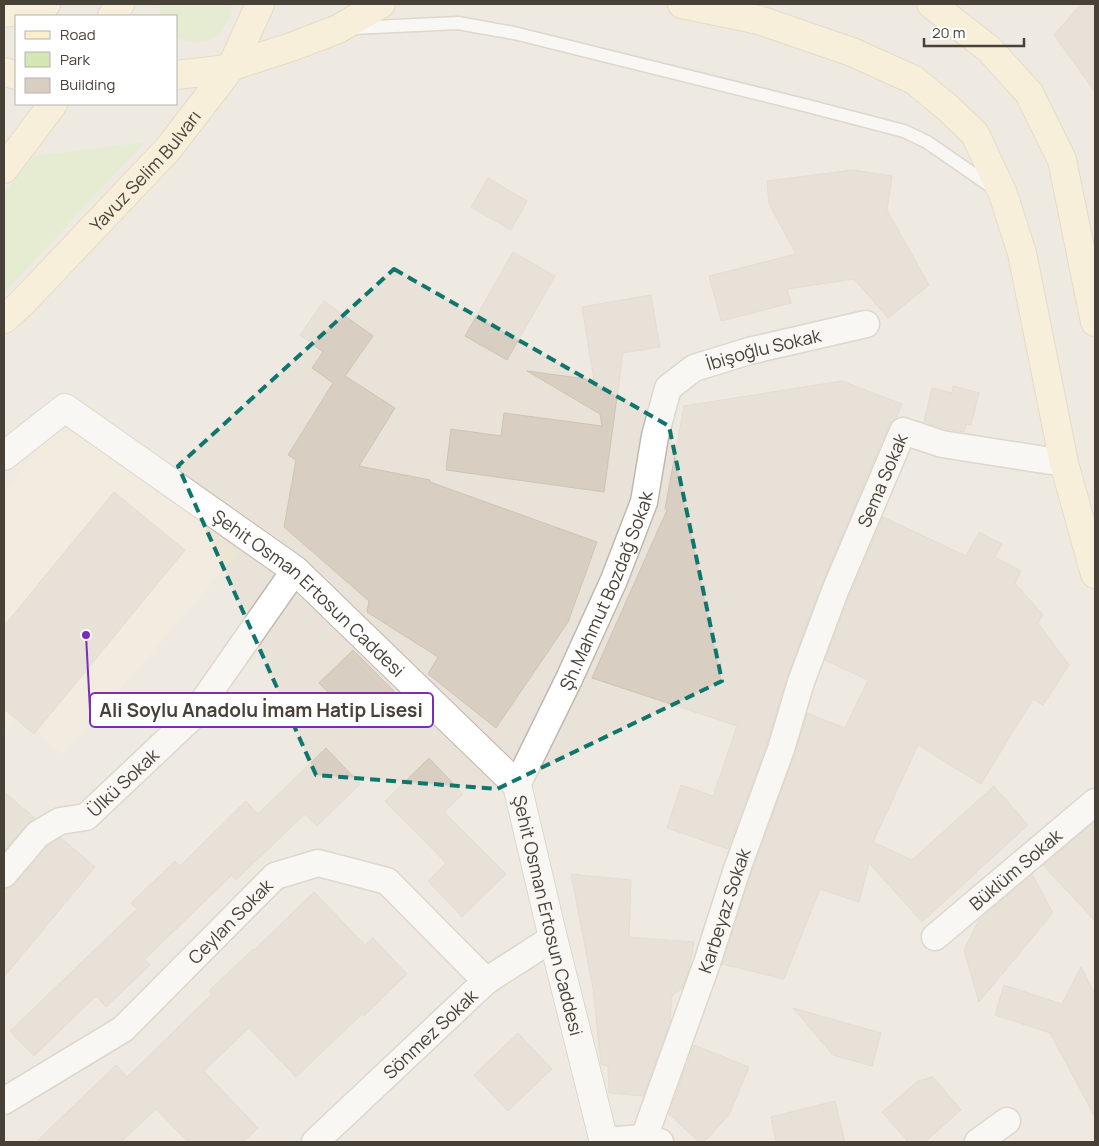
<svg xmlns="http://www.w3.org/2000/svg" width="1099" height="1146" font-family="Manrope,sans-serif">
<rect width="100%" height="100%" fill="#f4f0e9"/>
<path fill="#e8e2d8" fill-rule="evenodd" d="M4,4H1095V1142H4ZM16,16H176V104H16Z"/>
<polygon fill="#ede4d4" points="59,421 83,440 139,473 239,552 63,755 21,718 4,733 4,492"/>
<g fill="#d3e7b4">
<path d="M159,4H232C229,34 205,52 176,37V16H161L159,9Z"/>
<polygon points="145,142 4,293 4,193 35,156"/>
</g>
<g fill="#d9cec2" stroke="#d0c3b2">
<polygon points="1081,4 1095,4 1095,92 1054,35"/>
<polygon points="853,170 892,176 887,210 929,285 888,318 854,279 787,289 791,303 721,321 709,276 796,254 769,204 767,181"/>
<polygon points="488,178 527,201 511,230 471,207"/>
<polygon points="513,252 555,276 507,360 465,336"/>
<polygon points="651,295 660,347 623,353 604,492 446,470 451,429 501,436 504,413 602,426 600,414 527,371 594,380 582,307"/>
<polygon points="324,301 373,336 345,376 395,408 359,466 430,480 430,482 597,542 568,622 496,728 428,674 438,657 367,612 369,601 284,527 296,460 288,455 333,383 312,368 323,352 300,335"/>
<polygon points="842,381 902,404 896,418 889,425 821,586 787,677 767,744 728,849 667,828 681,785 713,796 737,726 592,678 667,510 665,509 684,406"/>
<polygon points="953,386 979,393 971,425 966,424 964,432 946,429 924,422 932,388 952,393"/>
<polygon points="114,492 185,550 34,734 4,709 4,626"/>
<polygon points="883,517 966,556 979,532 1002,544 995,557 1021,571 1015,583 1043,615 1038,623 1069,665 1043,705 1033,699 981,784 918,745 873,842 912,860 994,786 1028,825 922,922 869,863 859,902 820,889 784,979 722,964 751,874 795,754 807,713 845,728 868,680 825,660 849,597"/>
<polygon points="353,650 394,691 360,725 319,683"/>
<polygon points="326,748 360,784 317,826 305,814 236,880 232,875 145,959 150,965 106,1007 96,996 34,1056 10,1031 137,909 131,903 175,861 180,866 246,801 258,814"/>
<polygon points="429,758 463,794 444,812 506,874 462,917 428,881 446,863 385,801"/>
<polygon points="4,792 35,818 27,824 4,851"/>
<polygon points="1095,821 1095,921 1043,865"/>
<polygon points="61,838 95,867 4,977 4,889 9,888 15,884 48,846"/>
<polygon points="571,874 631,880 629,937 694,942 689,970 682,988 672,996 670,1023 643,1096 609,1093 608,1066 601,1064 593,988"/>
<polygon points="1032,874 1053,913 979,1002 964,950 979,920"/>
<polygon points="314,892 365,945 373,938 407,974 364,1016 362,1014 296,1077 249,1028 204,1071 258,1128 243,1142 188,1142 156,1109 121,1142 36,1142 116,1065 127,1077 212,994 209,991 253,949 254,950"/>
<polygon points="1081,967 1095,994 1095,1117 1050,1033 995,1015 1004,985 1062,1004"/>
<polygon points="793,1008 881,1033 872,1066 833,1055"/>
<polygon points="518,1033 552,1069 508,1111 474,1075"/>
<polygon points="694,1045 749,1067 729,1115 704,1142 699,1142 669,1114"/>
<polygon points="933,1077 961,1110 925,1142 908,1142 882,1112 918,1081"/>
<polygon points="835,1101 845,1142 776,1142 771,1117"/>
</g>
<g fill="none" stroke-linecap="round" stroke-linejoin="round">
<defs>
<polyline id="service" points="353,28 458,23 514,33 804,105 904,131 927,142 995,189"/>
<g id="minor">
<path id="s1" d="M517,785L569,679L614,580L644,502L655,436L668,388L694,368L749,351L866,324"/>
<path id="s2" d="M4,874L38,834L60,821L86,817L193,716L295,570"/>
<path id="s3" d="M935,937L1095,802"/>
<path id="s4" d="M4,1101L123,1029L275,876L318,863L387,881L486,981"/>
<path id="s5" d="M644,1138L707,963L737,869L781,749L801,682L835,591L903,431L942,444L1064,463"/>
<polyline points="604,1141 644,1138 660,1142"/>
<path id="s6" d="M315,1142L486,981L553,938"/>
<polyline points="978,1142 1007,1121"/>
</g>
<g id="tertiary">
<path id="s7" d="M4,456L65,408L295,570L517,785L553,938L604,1142"/>
</g>
<g id="secondary">
<polyline points="682,4 759,20 852,52 914,80 948,108 975,134 1003,194 1022,253 1064,463 1095,574"/>
<polyline points="931,4 989,49 1029,93 1062,160 1095,322"/>
<polyline points="4,13 36,8 46,4"/>
<polyline points="112,16 120,4"/>
<polyline points="4,72 16,75"/>
<polyline points="176,75 220,70 294,46 338,29 381,4"/>
<polyline points="4,169 53,104"/>
<path id="s8" d="M4,319L21,304L168,149L232,66L260,4"/>
</g>
</defs>
<use href="#service" stroke="#c0b8ac" stroke-width="15"/>
<use href="#minor" stroke="#c0b8ac" stroke-width="29"/>
<use href="#tertiary" stroke="#c0b8ac" stroke-width="30"/>
<use href="#secondary" stroke="#d3c19a" stroke-width="30"/>
<use href="#service" stroke="#fff" stroke-width="12"/>
<use href="#minor" stroke="#fff" stroke-width="26"/>
<use href="#tertiary" stroke="#fff" stroke-width="28"/>
<use href="#secondary" stroke="#fdeecb" stroke-width="28"/>
</g>
<path d="M0 0H1099V1146H0ZM394,269L669,426L722,681L497,789L316,775L178,466Z" fill="#f4f0e9" fill-opacity=".55" fill-rule="evenodd"/>
<path fill="none" stroke="#0f766e" stroke-width="4" stroke-dasharray="10 6" stroke-linejoin="round" d="M394,269L669,426L722,681L497,789L316,775L178,466Z"/>
<g text-anchor="middle" dominant-baseline="central" stroke-width="4" stroke-linejoin="round" paint-order="stroke">
<g font-size="18" fill="#484138" stroke="#fff">
<text stroke="none"><textPath href="#s8" startOffset="205">Yavuz Selim Bulvarı</textPath></text>
<text stroke="none"><textPath href="#s1" startOffset="532">İbişoğlu Sokak</textPath></text>
<text stroke="none"><textPath href="#s5" startOffset="700">Sema Sokak</textPath></text>
<text stroke="none"><textPath href="#s1" startOffset="214">Şh.Mahmut Bozdağ Sokak</textPath></text>
<text stroke="none"><textPath href="#s7" startOffset="384">Şehit Osman Ertosun Caddesi</textPath></text>
<text stroke="none"><textPath href="#s2" startOffset="155">Ülkü Sokak</textPath></text>
<text stroke="none"><textPath href="#s3" startOffset="105">Büklüm Sokak</textPath></text>
<text stroke="none"><textPath href="#s5" startOffset="241">Karbeyaz Sokak</textPath></text>
<text stroke="none"><textPath href="#s7" startOffset="802">Şehit Osman Ertosun Caddesi</textPath></text>
<text stroke="none"><textPath href="#s4" startOffset="291">Ceylan Sokak</textPath></text>
<text stroke="none"><textPath href="#s6" startOffset="158">Sönmez Sokak</textPath></text>
</g>
</g>
<path fill="none" stroke="#7b2cbf" stroke-width="2" d="M86 635L90 710"/>
<circle fill="#7b2cbf" stroke="#fff" stroke-width="2" cx="86" cy="635" r="5"/>
<rect fill="#fff" stroke="#7b2cbf" stroke-width="2" x="90" y="693" width="343" height="34" rx="5"/>
<g font-size="19" text-anchor="middle" font-weight="bold" fill="#484138">
<text x="261" y="717">Ali Soylu Anadolu İmam Hatip Lisesi</text>
</g>
<rect width="1099" height="1146" fill="none" stroke="#484138" stroke-width="10"/>
<rect x="15" y="15" width="162" height="90" fill="#ffffff" stroke="#b6b3af"/>
<rect x="25" y="31" width="25" height="8" fill="#fdeecb" stroke="#b6b3af"/>
<text x="60" y="40" font-size="15" fill="#484138">Road</text>
<rect x="25" y="52" width="25" height="15" fill="#d3e7b4" stroke="#b6b3af"/>
<text x="60" y="65" font-size="15" fill="#484138">Park</text>
<rect x="25" y="78" width="25" height="15" fill="#d9cec2" stroke="#b6b3af"/>
<text x="60" y="90" font-size="15" fill="#484138">Building</text>
<path d="M924 38v8h100v-8" fill="none" stroke="#484138" stroke-width="2.5"/>
<text x="932" y="38" font-size="15" fill="#484138" stroke="#ffffff" stroke-width="4" paint-order="stroke">20 m</text>
</svg>
